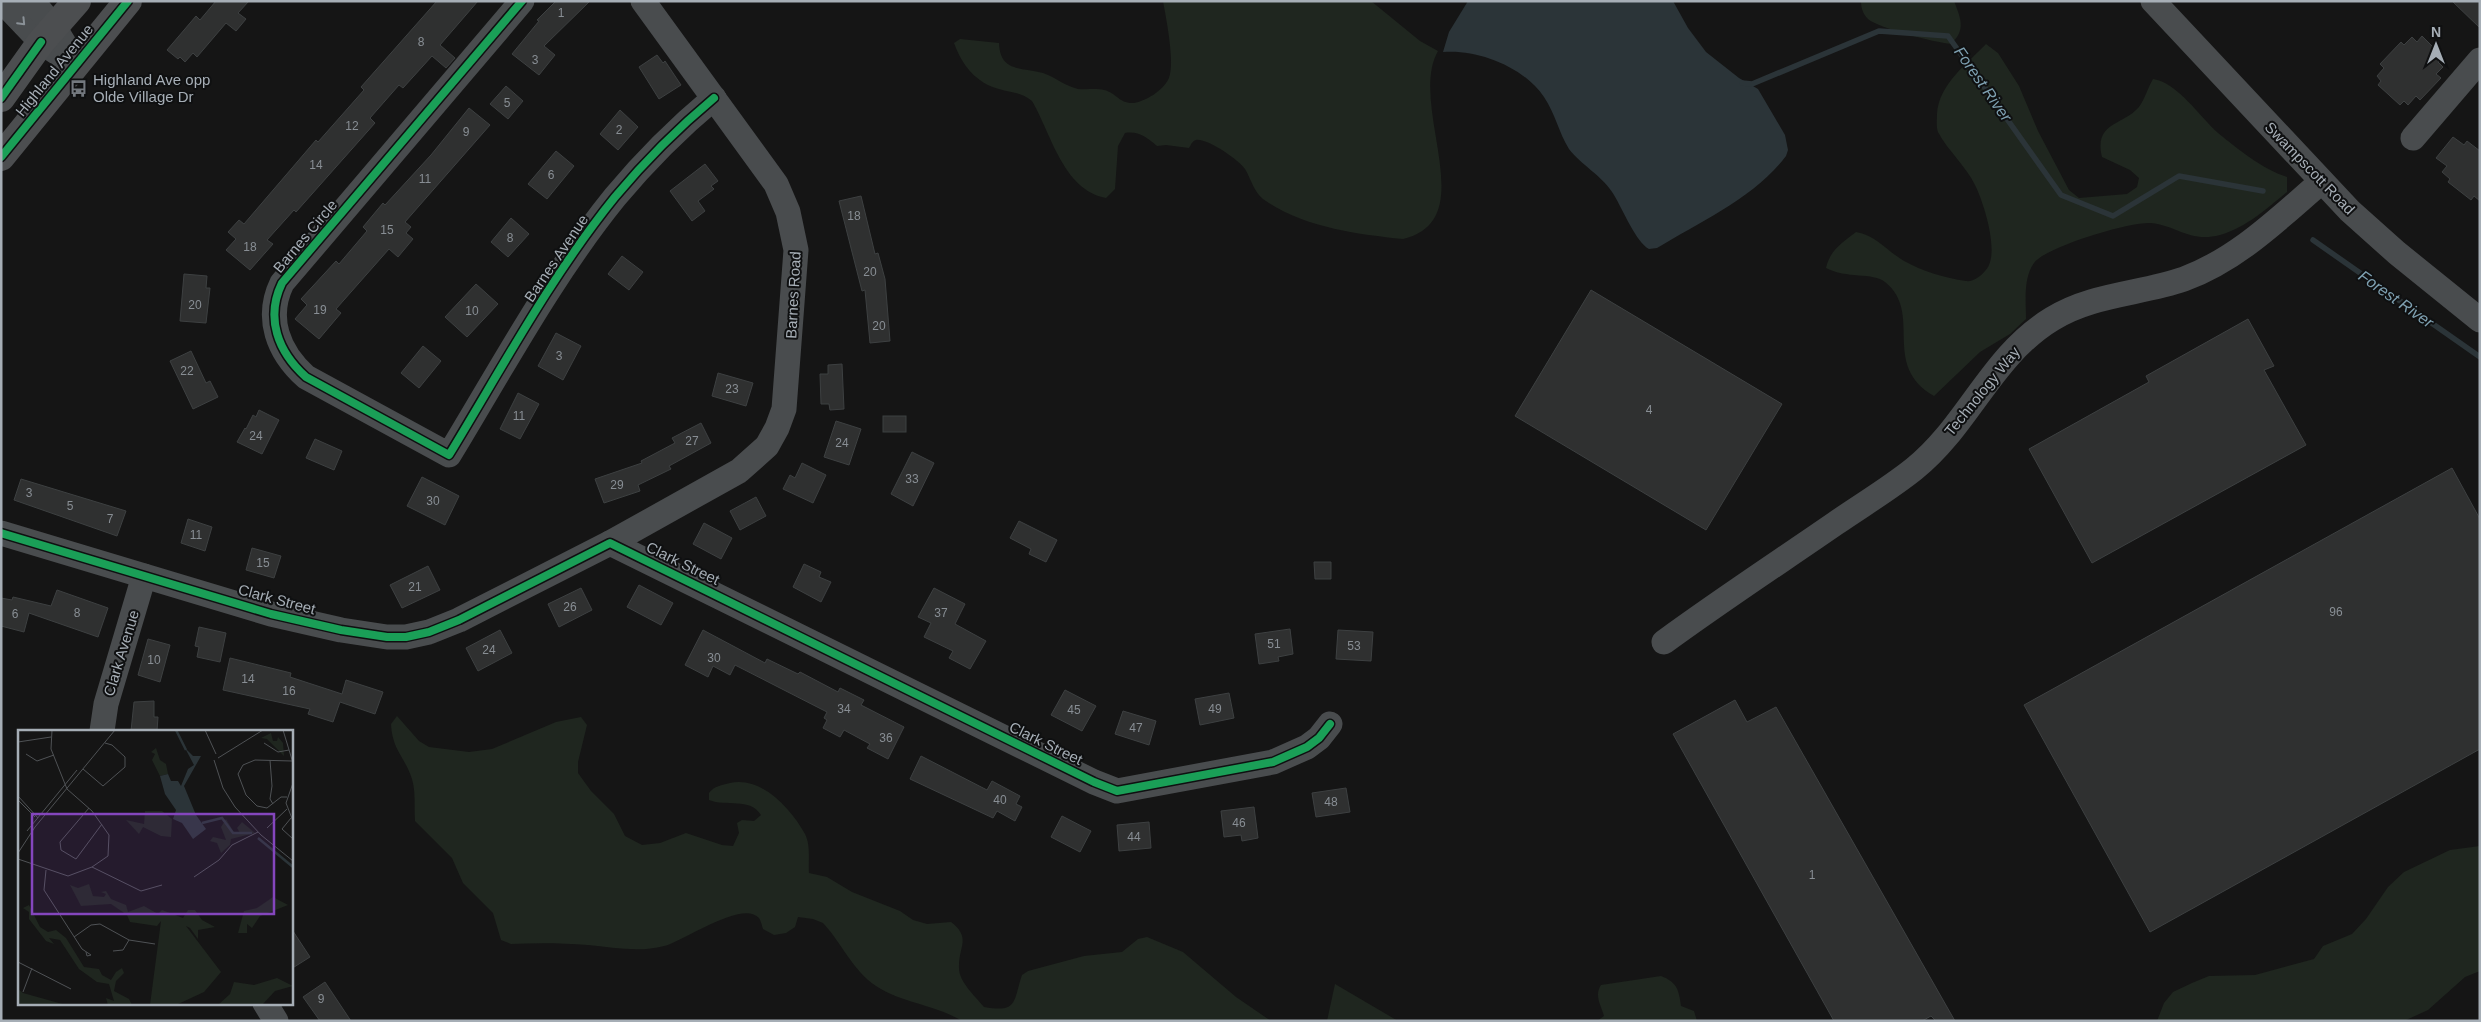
<svg xmlns="http://www.w3.org/2000/svg" width="2481" height="1022" font-family="Helvetica,sans-serif">
<rect width="100%" height="100%" fill="#151515"/>
<g fill="#1f261f">
<path d="M1163,1H1371L1420,41L1438,51C1407,106 1484,220 1403,239C1356,234 1302,227 1263,199C1254,192 1251,179 1245,169C1239,160 1207,138 1196,140C1192,141 1191,145 1189,148L1166,145L1157,146C1146,137 1139,131 1125,133L1118,146L1115,189L1106,198C1063,190 1051,133 1032,101C1021,92 1012,93 999,89C976,83 962,65 954,43L960,39L999,43C1000,73 1023,67 1043,73C1055,77 1065,86 1078,89C1087,90 1096,88 1104,90C1117,93 1119,104 1134,103C1146,101 1162,91 1168,80C1176,65 1166,18 1163,1Z"/>
<path d="M1861,1H1954C1961,19 1966,30 1951,44C1934,42 1880,29 1868,19C1863,14 1861,8 1861,1Z"/>
<path d="M1986,44L1998,53L2019,86L2038,131L2069,190L2079,198L2127,194L2137,187L2139,178L2130,170L2102,157C2093,120 2127,126 2141,104C2146,96 2148,87 2153,79C2177,82 2200,117 2218,133C2238,149 2262,169 2287,177V192C2266,209 2247,227 2220,235C2190,243 2178,226 2151,223C2131,221 2045,247 2034,263C2023,278 2026,302 2026,319L2010,334L1980,352L1934,396C1880,365 1924,313 1885,282C1873,272 1846,279 1826,268C1830,250 1843,242 1856,232C1877,236 1887,251 1904,261C1922,271 1945,278 1966,281C1973,282 1980,277 1985,271C2001,256 1984,203 1975,185C1966,166 1948,151 1938,132C1936,127 1937,119 1937,114C1939,84 1967,64 1986,44Z"/>
<path d="M397,716L419,741L429,747L469,752L492,749L556,722L581,717L587,725L578,762V773L591,791L614,814L625,836L642,845L660,843L686,833L722,845L733,846L739,833L737,823L742,820L754,821L761,815C750,797 726,807 709,800V793C714,786 722,785 730,783C762,776 791,809 805,834C811,846 808,860 809,873L827,877L852,892L900,911L913,920L927,924L951,922C972,938 958,947 959,968C959,982 975,996 984,1007C1018,1013 1013,1002 1022,975L1028,971L1084,956L1122,952L1138,939L1147,937L1183,952L1236,997L1271,1021H962C934,1004 904,1004 876,986C853,971 841,942 823,923L813,919L798,917L795,927L786,933L774,935L763,929C762,926 761,921 759,918C743,899 682,942 664,946C638,953 613,947 588,945C563,943 536,943 511,944L501,940L493,913L463,883L452,858L415,821C414,807 416,792 412,779C405,757 392,750 391,724Z"/>
<polygon points="2480,846 2480,971 2465,977 2428,1010 2404,1021 2157,1021 2164,1003 2173,992 2192,983 2209,976 2255,975 2314,959 2323,946 2352,934 2366,919 2388,887 2404,872 2450,850"/>
<path d="M1661,976C1677,982 1679,990 1681,1006L1694,1011L1697,1021H1597L1604,1016C1601,1005 1594,996 1601,985Z"/>
<polygon points="1335,984 1398,1021 1327,1021"/>
</g>
<path fill="#2b3438" d="M1468,1H1673L1688,28L1706,52L1739,78L1758,89L1785,135L1788,150L1786,156C1754,198 1701,221 1657,248L1649,249C1636,242 1623,210 1614,195C1603,176 1581,165 1569,149C1559,133 1555,113 1544,97C1524,67 1478,49 1443,52L1449,32Z"/>
<g fill="none" stroke-linecap="round" stroke-linejoin="round">
<g stroke="#2b3438" stroke-width="5.5">
<polyline points="1742,83 1752,84 1879,31 1948,36 2061,195 2113,216 2179,176 2263,191"/>
<polyline points="2313,240 2480,357"/>
</g>
</g>
<g fill="#2f3030" stroke="#3d4041">
<polygon points="216,1 249,1 238,13 246,19 236,31 226,23 197,57 193,53 185,62 180,57 178,59 167,50 196,16 200,20"/>
<polygon points="437,1 478,1 440,45 455,58 446,68 432,56 403,88 399,85 370,118 375,123 296,212 294,210 267,240 273,244 250,270 226,250 236,239 228,232 239,220 244,224 316,140 318,142 364,90 361,87"/>
<polygon points="556,1 590,1 544,46 555,55 539,75 512,54 539,21 537,20"/>
<polygon points="2452,1 2480,1 2480,28"/>
<polygon points="2422,36 2443,57 2438,62 2443,67 2436,74 2441,78 2420,100 2416,96 2408,105 2404,101 2400,105 2378,85 2381,81 2377,76 2384,68 2380,64 2401,42 2404,45 2412,37 2417,42"/>
<polygon points="657,55 663,63 665,61 681,85 659,99 639,67"/>
<polygon points="506,86 523,101 508,119 490,104"/>
<polygon points="469,108 490,125 405,222 411,227 406,233 413,239 398,257 389,249 336,309 341,313 319,339 295,319 307,305 301,299 336,261 339,264 367,231 363,227 383,203 385,205 431,155"/>
<polygon points="620,110 638,127 618,150 600,134"/>
<polygon points="2453,137 2464,145 2467,141 2480,151 2480,201 2474,196 2471,200 2448,182 2450,179 2442,172 2447,166 2436,158"/>
<polygon points="556,151 574,166 547,199 528,184"/>
<polygon points="705,164 718,181 711,186 714,189 698,201 705,211 692,221 670,191"/>
<polygon points="861,196 875,254 878,253 885,279 890,341 870,343 865,290 862,291 839,201"/>
<polygon points="511,218 529,234 508,257 491,242"/>
<polygon points="622,256 643,272 629,290 608,274"/>
<polygon points="184,274 207,276 206,288 210,288 206,323 180,321"/>
<polygon points="476,284 498,304 467,337 445,317"/>
<polygon points="1591,290 1782,404 1706,530 1515,416"/>
<polygon points="2248,319 2274,366 2264,370 2306,445 2092,563 2029,449 2149,382 2146,376"/>
<polygon points="556,333 581,346 563,380 538,366"/>
<polygon points="423,346 441,361 419,388 401,373"/>
<polygon points="191,351 206,383 210,381 218,397 193,409 170,361"/>
<polygon points="842,364 844,409 830,410 829,404 821,404 820,374 828,374 828,365"/>
<polygon points="718,373 753,383 746,406 712,396"/>
<polygon points="518,393 539,404 520,439 500,429"/>
<polygon points="259,410 279,420 262,454 237,442 245,428 246,429 253,415 256,417"/>
<rect x="883" y="416" width="23" height="16"/>
<polygon points="836,421 861,429 849,465 824,457"/>
<polygon points="701,423 711,443 669,466 671,469 638,485 640,491 604,503 595,479 642,463 641,461 675,443 672,438"/>
<polygon points="315,439 342,451 334,470 306,458"/>
<polygon points="912,452 934,463 913,506 891,494"/>
<polygon points="802,463 826,475 813,503 783,489 790,475 795,478"/>
<polygon points="2452,468 2480,519 2480,749 2150,932 2024,705"/>
<polygon points="422,477 459,496 445,525 407,506"/>
<polygon points="21,479 126,511 117,536 14,500"/>
<polygon points="756,497 766,516 740,530 730,511"/>
<polygon points="188,519 212,527 205,551 181,543"/>
<polygon points="1019,521 1057,540 1046,562 1029,554 1031,549 1010,538"/>
<polygon points="704,523 732,538 721,559 693,544"/>
<polygon points="252,548 281,556 274,578 246,570"/>
<polygon points="1314,562 1331,562 1331,579 1315,579"/>
<polygon points="804,564 821,572 819,577 831,582 821,602 793,587"/>
<polygon points="428,566 440,590 402,608 390,585"/>
<polygon points="639,585 673,603 661,625 627,607"/>
<polygon points="581,588 592,610 559,627 548,604"/>
<polygon points="934,588 965,604 955,624 986,641 970,669 949,658 953,651 924,637 931,623 918,617"/>
<polygon points="57,590 108,608 98,637 29,613 24,632 1,626 1,598 12,600 13,597 51,606"/>
<polygon points="199,627 226,633 220,662 197,657 199,647 195,646"/>
<polygon points="1290,629 1293,654 1278,657 1279,661 1259,664 1255,634"/>
<polygon points="500,630 512,653 478,671 466,648"/>
<polygon points="703,630 765,663 767,659 798,674 800,672 838,692 840,688 864,700 861,705 904,727 888,759 867,748 870,744 844,730 840,737 823,728 827,720 824,718 827,712 735,665 730,675 713,666 708,677 685,665"/>
<polygon points="1338,630 1373,632 1371,661 1336,659"/>
<polygon points="148,639 170,645 160,682 138,675"/>
<polygon points="230,658 291,673 290,677 342,694 346,680 383,692 375,714 340,702 333,722 308,714 310,709 223,690"/>
<polygon points="1065,690 1096,706 1082,731 1051,715"/>
<polygon points="1229,693 1234,718 1200,725 1195,699"/>
<polygon points="1735,700 1747,722 1776,707 1955,1021 1936,1021 1931,1016 1922,1021 1834,1021 1673,734"/>
<polygon points="154,701 154,717 158,717 157,731 131,731 134,702"/>
<polygon points="1123,711 1156,721 1149,745 1115,734"/>
<polygon points="921,756 987,790 992,781 1020,796 1016,804 1022,807 1015,821 997,811 993,818 910,779"/>
<polygon points="1346,788 1350,812 1316,817 1312,793"/>
<polygon points="1254,807 1258,838 1242,841 1241,835 1224,837 1221,811"/>
<polygon points="1062,816 1091,831 1080,852 1051,837"/>
<polygon points="1149,822 1151,848 1119,851 1117,825"/>
<polygon points="291,928 310,957 291,969"/>
<polygon points="325,982 351,1021 320,1021 303,997"/>
</g>
<g fill="none" stroke-linecap="round" stroke-linejoin="round">
<g stroke="#494c4e" stroke-width="25">
<polyline points="2,1 41,42 76,65"/>
<polyline points="32,1 54,27 65,45"/>
<path d="M522,1L282,283C265,318 278,352 306,377L449,455C502,368 551,276 615,197C645,161 678,128 714,98"/>
<polyline points="2153,1 2350,211 2397,253 2480,320"/>
<polyline points="2413,138 2480,60"/>
<polyline points="1,533 271,614 341,630 387,637 406,637 429,632 459,620 610,543 1094,782 1117,791 1273,762 1307,747 1319,738 1330,724"/>
<polyline points="610,543 739,471 767,446 777,428 784,409 796,250 788,212 776,184 643,1"/>
<path d="M1664,642C1720,601 1778,563 1836,523C1862,505 1889,489 1914,469C1968,426 1991,356 2052,319C2092,294 2141,294 2184,279C2238,259 2279,218 2321,182"/>
<polyline points="102,731 106,704 144,576"/>
<polyline points="265,1003 276,1021"/>
</g>
<g stroke="#4c4e50" stroke-width="28">
<polyline points="1,98 41,42 77,1"/>
<polyline points="1,157 128,1"/>
</g>
<defs>
<g id="cycleway">
<path d="M522,1L282,283C265,318 278,352 306,377L449,455C502,368 551,276 615,197C645,161 678,128 714,98"/>
<polyline points="1,98 41,42"/>
<polyline points="1,157 128,1"/>
<polyline points="1,533 271,614 341,630 387,637 406,637 429,632 459,620 610,543 1094,782 1117,791 1273,762 1307,747 1319,738 1330,724"/>
</g>
</defs>
<use href="#cycleway" stroke="#0f1011" stroke-width="11"/>
<use href="#cycleway" stroke="#1a9f57" stroke-width="8"/>
</g>
<defs><path id="oneway-chevron" d="M-2-3.5L2.5 0L-2 3.5" fill="none" stroke-width="1.6" stroke-linecap="round" stroke-linejoin="round" transform="scale(1.25)"/></defs>
<use stroke="#8a9197" href="#oneway-chevron" transform="translate(22 22) rotate(46)"/>
<defs>
<symbol id="bus-bare" viewBox="-9 -9 18 18"><path d="M-5-6H5V4H4V6H2V4H-2V6H-4V4H-5ZM-3.5-4V0h7V-4ZM-3.5 1.2v1.5H-2V1.2ZM2 1.2v1.5H3.5V1.2Z" fill="#73787e" stroke="#0f1011" stroke-width="2.5" paint-order="stroke"/></symbol>
</defs>
<g fill-rule="evenodd">
<use href="#bus-bare" x="66" y="76" width="25" height="25"/>
</g>
<g text-anchor="middle" dominant-baseline="central" stroke-width="4" stroke-linejoin="round" paint-order="stroke">
<g font-size="12" fill="#888e94">
<text x="561" y="13">1</text>
<text x="421" y="42">8</text>
<text x="535" y="60">3</text>
<text x="507" y="103">5</text>
<text x="352" y="126">12</text>
<text x="619" y="130">2</text>
<text x="466" y="132">9</text>
<text x="316" y="165">14</text>
<text x="551" y="175">6</text>
<text x="425" y="179">11</text>
<text x="854" y="216">18</text>
<text x="387" y="230">15</text>
<text x="510" y="238">8</text>
<text x="250" y="247">18</text>
<text x="870" y="272">20</text>
<text x="195" y="305">20</text>
<text x="320" y="310">19</text>
<text x="472" y="311">10</text>
<text x="879" y="326">20</text>
<text x="559" y="356">3</text>
<text x="187" y="371">22</text>
<text x="732" y="389">23</text>
<text x="1649" y="410">4</text>
<text x="519" y="416">11</text>
<text x="256" y="436">24</text>
<text x="692" y="441">27</text>
<text x="842" y="443">24</text>
<text x="912" y="479">33</text>
<text x="617" y="485">29</text>
<text x="29" y="493">3</text>
<text x="433" y="501">30</text>
<text x="70" y="506">5</text>
<text x="110" y="519">7</text>
<text x="196" y="535">11</text>
<text x="263" y="563">15</text>
<text x="415" y="587">21</text>
<text x="570" y="607">26</text>
<text x="2336" y="612">96</text>
<text x="77" y="613">8</text>
<text x="941" y="613">37</text>
<text x="15" y="614">6</text>
<text x="1274" y="644">51</text>
<text x="1354" y="646">53</text>
<text x="489" y="650">24</text>
<text x="714" y="658">30</text>
<text x="154" y="660">10</text>
<text x="248" y="679">14</text>
<text x="289" y="691">16</text>
<text x="844" y="709">34</text>
<text x="1215" y="709">49</text>
<text x="1074" y="710">45</text>
<text x="1136" y="728">47</text>
<text x="886" y="738">36</text>
<text x="1000" y="800">40</text>
<text x="1331" y="802">48</text>
<text x="1239" y="823">46</text>
<text x="1134" y="837">44</text>
<text x="1812" y="875">1</text>
<text x="321" y="999">9</text>
</g>
<g font-size="15" fill="#a6aeb6" stroke="#0f1011">
<text transform="translate(54 70) rotate(-51)">Highland Avenue</text>
<text transform="translate(2310 168) rotate(46)">Swampscott Road</text>
<text transform="translate(305 236) rotate(-50)">Barnes Circle</text>
<text transform="translate(556 258) rotate(-56)">Barnes Avenue</text>
<text transform="translate(793 295) rotate(-87)">Barnes Road</text>
<text transform="translate(1982 391) rotate(-51)">Technology Way</text>
<text transform="translate(683 563) rotate(26)">Clark Street</text>
<text transform="translate(277 599) rotate(15)">Clark Street</text>
<text transform="translate(121 653) rotate(-73)">Clark Avenue</text>
<text transform="translate(1046 743) rotate(26)">Clark Street</text>
</g>
<g font-size="15" fill="#a6aeb6" stroke="#0f1011" text-anchor="start">
<text x="93" y="79">Highland Ave opp<tspan x="93" dy="17">Olde Village Dr</tspan></text>
</g>
<g font-size="16" font-style="italic" fill="#7ea0b1" stroke="#0f1011">
<text transform="translate(1983 84) rotate(55)">Forest River</text>
<text transform="translate(2396 299) rotate(35)">Forest River</text>
</g>
</g>
<g transform="translate(18 730)">
<rect width="275" height="275" fill="#151515"/>
<path d="M253,3L255,11H259L260,7L265,13L266,26L249,9L243,8ZM138,18L142,30L148,34L150,44L142,46L134,30L137,24L133,22ZM127,81H144L154,89L153,107L143,106L125,97L121,104L108,90L126,94ZM208,89L217,104L222,103L219,98L224,92L237,103L213,109L212,115L203,123L199,113L192,111L195,107L208,110L203,97ZM71,154L75,166L86,167L88,164L83,162L88,161L93,169L108,175L110,182L126,176L140,184L144,180L165,188L170,180H177L184,190L197,197L180,200V209L172,198L168,196L203,242L186,262L158,275H132L143,191L139,196L112,192L109,185L93,174L63,176L52,155L60,158ZM255,167L270,175L242,186L234,198L229,194V203H220L226,181L239,178ZM11,175L22,197L30,202L38,200L48,208L66,237L81,239L84,245L93,250L98,242L104,238L106,243L98,251L96,261L111,269L114,275H90L88,268L96,271L91,254L79,252L61,239L42,210L31,208L36,214L28,211L11,189V182L5,178ZM259,248L275,256L257,261L244,275H200L212,264L216,252L236,255ZM0,259L5,263L48,275H0Z" fill="#1f261f"/>
<path d="M167,18L175,26H183L166,56L178,85L188,99L175,109L164,93L155,89L158,80L147,64L142,46L150,44L153,51H160L163,56L170,39L176,35Z" fill="#2b3438"/>
<path fill="none" stroke="#2b3438" stroke-width="2.5" d="M158,0L168,20M184,93L204,88L215,103H234M240,108L275,137"/>
<path fill="none" stroke="#4f5255" stroke-width="1" d="M34,0L33,19L49,59L74,81L91,105L90,126L74,137M187,0L198,24M265,0L275,33M0,12L33,7M246,13L260,22L271,20M8,24L19,31L36,25M200,28L245,0M196,30L205,58L217,77L243,105L275,131M252,30L254,56L252,69L255,74M65,39L85,56L107,37V27L94,15L87,13M275,53L268,73L275,91M0,66L20,88M269,67H263L249,78L239,76L228,65L220,44L225,35L237,30L274,31M0,70L17,87M71,78L42,112L43,120L58,129L84,94M273,88L264,99L275,109M249,98L269,79M9,101L59,40M0,123L17,97L97,0M0,129L50,146L74,137L123,161L144,155M28,140L26,160L64,219L73,225L69,226L68,222M176,147L201,130L214,115L240,102M56,207L73,195L82,194L111,210L137,214M95,221L105,220L111,210M0,232L53,259M5,262L14,238"/>
<path fill="#8446bd" fill-opacity="0.15" stroke="#8446bd" stroke-width="2.5" d="M14,84H256V184H14Z"/>
<rect width="275" height="275" fill="none" stroke="#a6aeb6" stroke-width="2.5"/>
</g>
<rect width="2481" height="1022" fill="none" stroke="#a6aeb6" stroke-width="5"/>
<g transform="translate(2436 45)" stroke="#0f1011" stroke-width="4" paint-order="stroke">
<path d="M0-4L9 19L0 12L-9 19Z" fill="#a6aeb6"/>
<text y="-8" font-size="14" font-weight="bold" text-anchor="middle" fill="#a6aeb6">N</text>
</g>
</svg>
